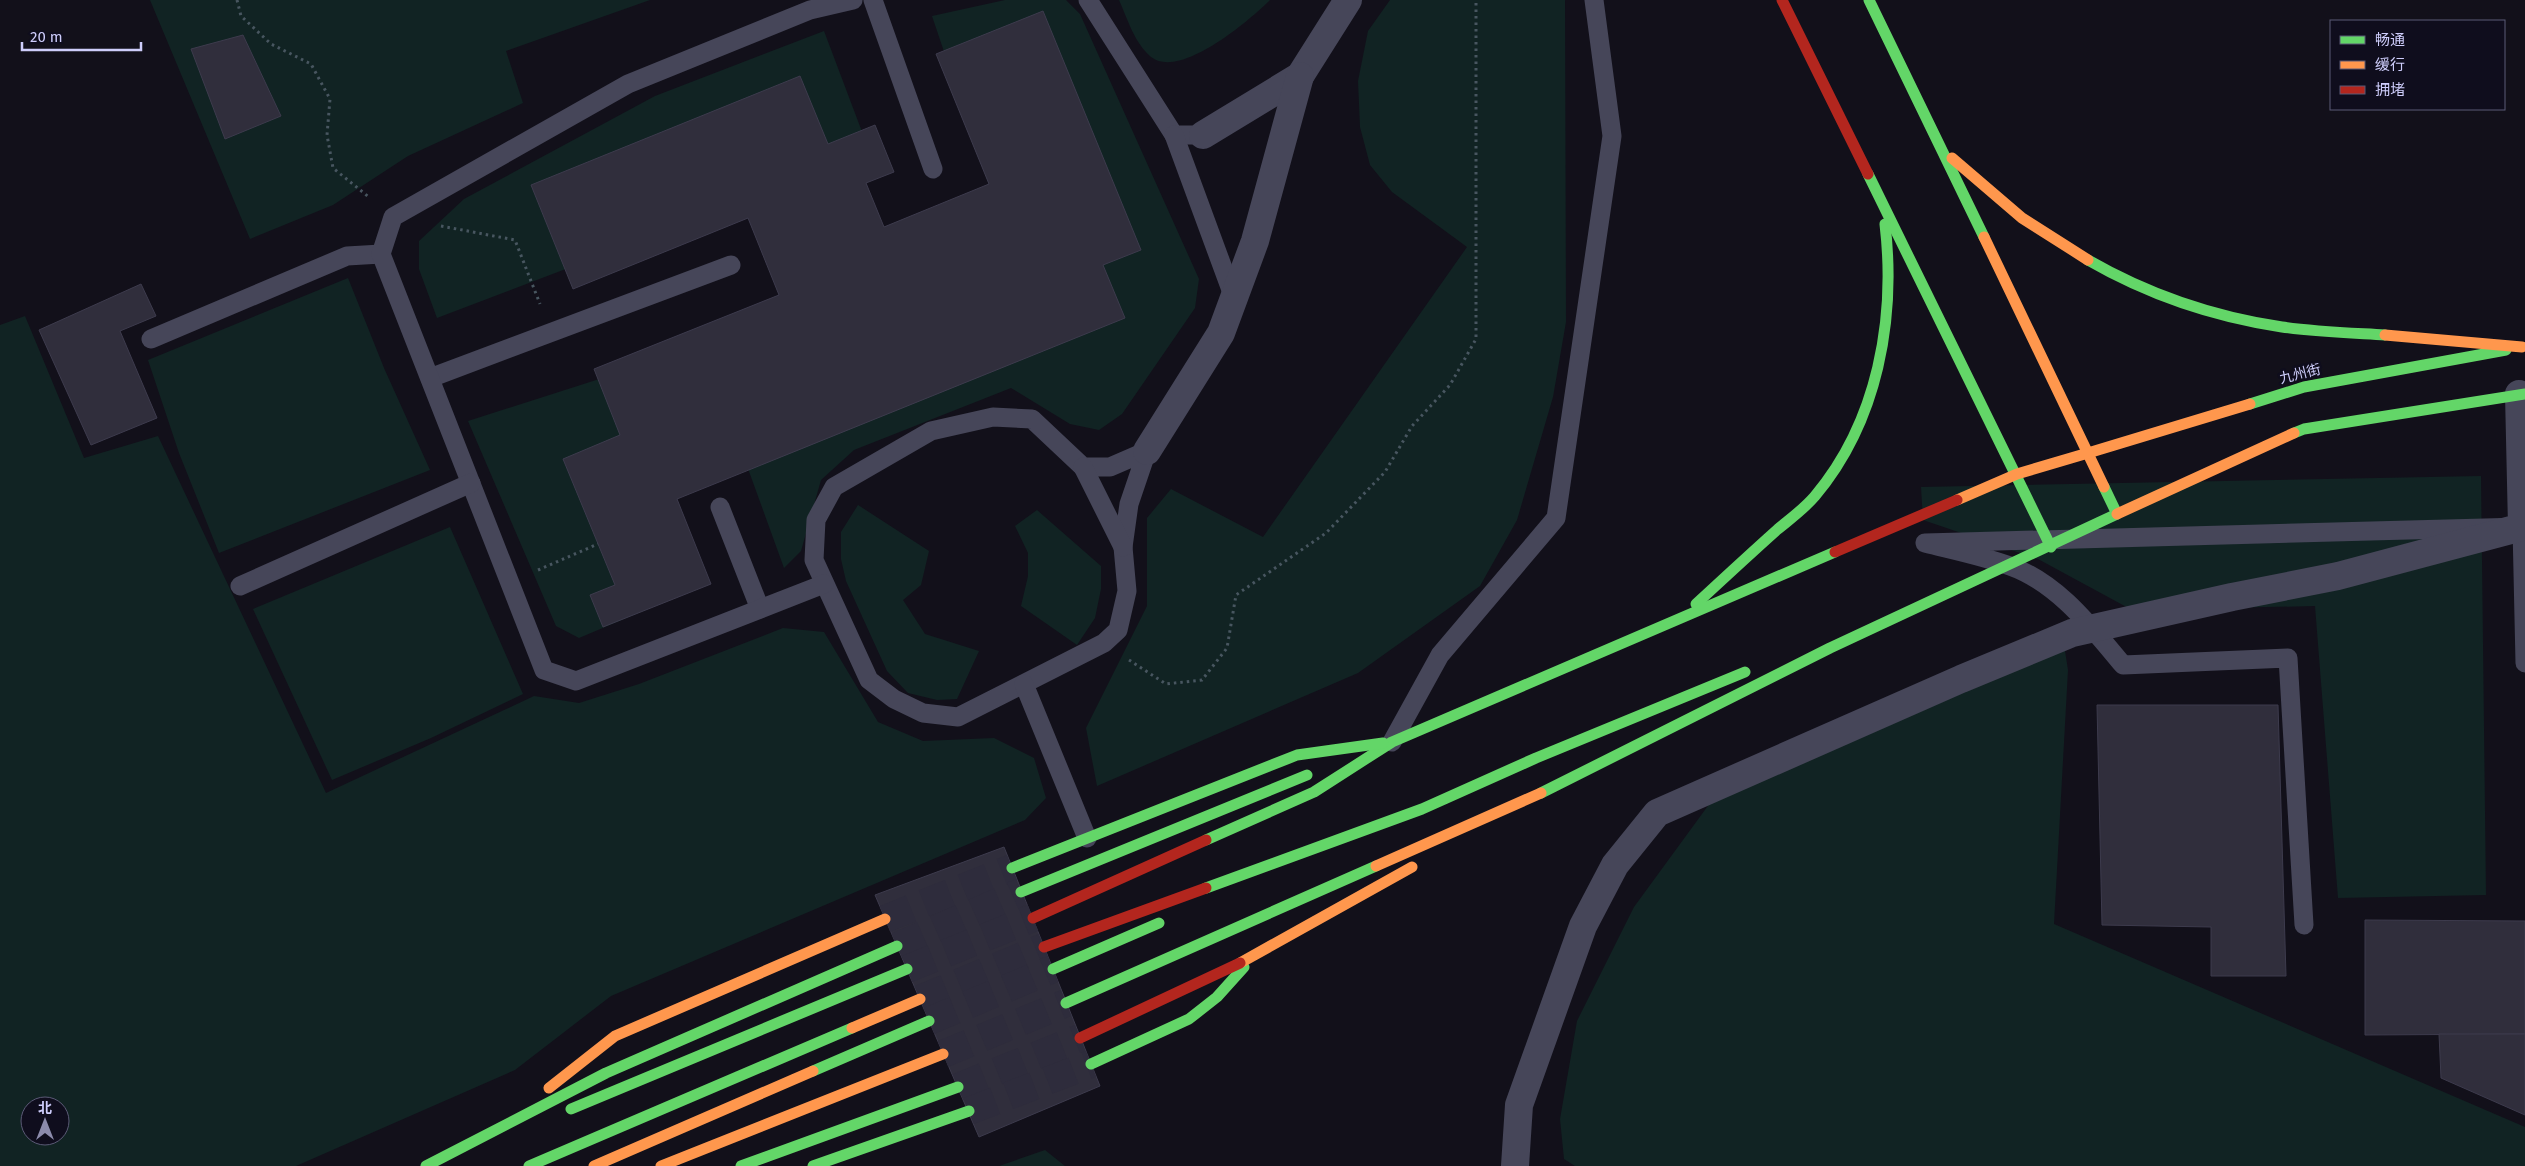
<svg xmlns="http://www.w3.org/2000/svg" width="2525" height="1166" font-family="'Fira Sans','Noto Sans SC',sans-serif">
<rect width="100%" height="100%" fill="#12101a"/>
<g fill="#112323" fill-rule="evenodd">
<polygon points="150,0 650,0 506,51 523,103 408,156 333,205 250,239"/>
<polygon points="1005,0 1066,0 1080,14 1199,279 1195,308 1122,414 1099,430 1070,424 1011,388 854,450 821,480 801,551 784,568 734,430 1032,313 932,16"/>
<path d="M1119,0H1270C1250,20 1180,80 1151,57C1134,42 1128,20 1119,0Z"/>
<polygon points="1390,0 1565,0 1566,322 1553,397 1517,520 1480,586 1358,673 1097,786 1086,728 1147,606 1147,518 1171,489 1263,537 1467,247 1392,192 1370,165 1360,127 1358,81 1368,31"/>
<polygon points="824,31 870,153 437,318 419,269 419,241 464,199 655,96"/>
<polygon points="348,278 384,368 430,470 219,553 179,453 148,360"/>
<path d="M25,316L84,458L158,436L326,793L534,696L579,703L639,684L783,628L824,632L878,722L923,741L994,738L1034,758L1046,798L1025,820L611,996L515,1070L296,1166H0V325ZM30,1106H60V1136H30Z"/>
<polygon points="643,365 662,603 579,638 556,626 468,421"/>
<polygon points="2481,476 2486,895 2338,898 2315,606 2132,610 2038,559 1923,520 1921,487"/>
<polygon points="858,505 929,551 921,585 903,600 925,634 979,651 957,699 937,700 908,693 887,671 846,581 841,559 841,532"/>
<polygon points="1037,510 1101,566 1101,589 1095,618 1077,645 1021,606 1028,576 1028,553 1015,526"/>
<polygon points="450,527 523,694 431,738 332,780 253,609"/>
<polygon points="2063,638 2068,670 2054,924 2525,1127 2525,1166 1575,1166 1564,1159 1560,1119 1577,1021 1634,907 1710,803"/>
<polygon points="1045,1150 1065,1166 999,1166"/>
</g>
<g fill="#302e3c" stroke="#3d3b4d">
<polygon points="1043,11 1141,250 1103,265 1125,318 677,499 711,584 603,627 590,595 615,585 563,459 620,435 594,369 779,295 748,218 573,289 531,185 800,76 828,144 875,125 894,172 866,183 884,227 989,184 936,54"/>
<polygon points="243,35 281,116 225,139 191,49"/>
<polygon points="141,284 156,316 120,331 157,418 91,445 39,330"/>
<polygon points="2097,705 2278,705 2286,976 2211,976 2211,927 2102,925"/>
<polygon points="1004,847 1100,1086 979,1137 875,895"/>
<polygon points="2365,920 2525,921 2525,1034 2365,1035"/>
<polygon points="2439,1034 2525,1034 2525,1115 2441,1078"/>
</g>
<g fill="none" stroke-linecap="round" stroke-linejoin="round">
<g stroke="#2e2c3c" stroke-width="28" stroke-dasharray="28 14" stroke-linecap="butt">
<polyline points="885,919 1012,868"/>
<polyline points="897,946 1021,892"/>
<polyline points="907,969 1033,918"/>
<polyline points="920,999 1044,947"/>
<polyline points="929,1021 1053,969"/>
<polyline points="943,1054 1066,1003"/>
<polyline points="958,1087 1080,1038"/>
<polyline points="969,1111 1091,1064"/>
</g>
<g stroke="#485660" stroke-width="3" stroke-dasharray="2.5 4" stroke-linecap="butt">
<polyline points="237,0 241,16 271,44 311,64 330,99 327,135 333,168 370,198"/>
<polyline points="441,226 515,240 540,304"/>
<polyline points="538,570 598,544"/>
<polyline points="1129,660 1166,684 1202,680 1227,648 1236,595 1326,533 1385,472 1412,426 1450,385 1476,339 1476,0"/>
</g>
<g stroke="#464659" stroke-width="19">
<polyline points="873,0 933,169"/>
<polyline points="1088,0 1174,135 1203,135"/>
<polyline points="1174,135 1234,298"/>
<polyline points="151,339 347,256 381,254"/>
<polyline points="430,378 731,265"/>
<polygon points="993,417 1032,419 1083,467 1110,467 1147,451 1129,504 1123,547 1127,591 1118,630 1104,643 958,717 923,713 894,699 869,680 814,560 816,520 834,487 931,431"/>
<polyline points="1083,467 1123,547"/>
<polyline points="720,507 760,609"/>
<polyline points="824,584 576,681 544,670 381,254 393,217 628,84 810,10 853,0"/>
<polyline points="240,586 471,483"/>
<polyline points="1024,684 1087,838"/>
<polyline points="1392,742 1440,655 1556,518 1612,136 1594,0"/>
<path d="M2304,925L2288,658L2123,665C2091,627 2058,583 2010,566C1983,556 1953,550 1925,543L2522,527L2525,663"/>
</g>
<g stroke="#464659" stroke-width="28">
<polyline points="1203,135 1300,76 1348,0"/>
<polyline points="1147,451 1221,333 1255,241 1300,76"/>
<polyline points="1515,1166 1519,1105 1583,926 1615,865 1657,813 1961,679 2072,633 2232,597 2338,576 2522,527 2519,394"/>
</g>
<g stroke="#63d668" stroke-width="11">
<polyline points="1869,0 1984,237"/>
<polyline points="1868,174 2051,547"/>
<path d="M2088,260C2147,294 2215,317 2282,327C2316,332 2351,333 2385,335"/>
<polyline points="2250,404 2304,387 2506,350"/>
<polyline points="2294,433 2304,429 2525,394"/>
<path d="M1696,604C1723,579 1750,554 1778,529C1790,519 1804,509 1815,496C1878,421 1896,319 1885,224"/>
<polyline points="1541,793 1830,648 2117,514 2104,487"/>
<polyline points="1206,840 1314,792 1392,742 1835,552"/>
<polyline points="1012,868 1297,755 1383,743"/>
<polyline points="1206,888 1422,809 1536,758 1745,672"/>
<polyline points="1021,892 1307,775"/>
<polyline points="1053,969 1159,923"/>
<polyline points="1066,1003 1376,866"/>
<polyline points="1091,1064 1189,1019 1217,997 1244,967"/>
<polyline points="813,1071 929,1021"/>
<polyline points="571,1109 907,969"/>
<polyline points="426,1166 606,1073 897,946"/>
<polyline points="529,1166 852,1028"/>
<polyline points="741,1166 958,1087"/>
<polyline points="813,1166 969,1111"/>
</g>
<g stroke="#ff974d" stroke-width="11">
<polyline points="1952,158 2022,218 2088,260"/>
<polyline points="1984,237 2104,487"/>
<polyline points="2385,335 2522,347"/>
<polyline points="2088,453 2250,404"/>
<polyline points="1957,500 2017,474 2088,453"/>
<polyline points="2117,514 2294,433"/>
<polyline points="1376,866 1541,793"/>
<polyline points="1240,963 1412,867"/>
<polyline points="852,1028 920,999"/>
<polyline points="549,1088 615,1036 885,919"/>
<polyline points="594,1166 813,1071"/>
<polyline points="661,1166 943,1054"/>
</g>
<g stroke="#b3261e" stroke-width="11">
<polyline points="1782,0 1868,174"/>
<polyline points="1835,552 1957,500"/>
<polyline points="1033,918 1206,840"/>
<polyline points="1044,947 1206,888"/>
<polyline points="1080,1038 1240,963"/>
</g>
</g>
<g text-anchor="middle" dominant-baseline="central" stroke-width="5" stroke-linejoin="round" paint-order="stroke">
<g font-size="14" fill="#cecdfb" stroke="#0f0d1d">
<text transform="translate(2300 374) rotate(-14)">九州街</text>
</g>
</g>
<rect x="2330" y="20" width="175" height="90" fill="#0f0d1d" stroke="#5b5a76"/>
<rect x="2340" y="36" width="25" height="8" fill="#63d668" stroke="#5b5a76"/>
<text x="2375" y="45" font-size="15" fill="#cecdfb">畅通</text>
<rect x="2340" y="61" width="25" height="8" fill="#ff974d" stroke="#5b5a76"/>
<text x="2375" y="70" font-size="15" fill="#cecdfb">缓行</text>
<rect x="2340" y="86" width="25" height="8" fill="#b3261e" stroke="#5b5a76"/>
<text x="2375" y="95" font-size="15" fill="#cecdfb">拥堵</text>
<g transform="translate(45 1121)"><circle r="24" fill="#0f0d1d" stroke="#5b5a76"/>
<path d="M0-4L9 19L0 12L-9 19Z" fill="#8c8bac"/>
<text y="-8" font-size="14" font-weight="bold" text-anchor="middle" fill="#cecdfb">北</text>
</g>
<path d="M22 42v8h119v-8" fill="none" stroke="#cecdfb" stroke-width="2.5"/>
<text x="30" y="42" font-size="15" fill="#cecdfb" stroke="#0f0d1d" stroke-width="4" paint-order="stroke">20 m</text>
</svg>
